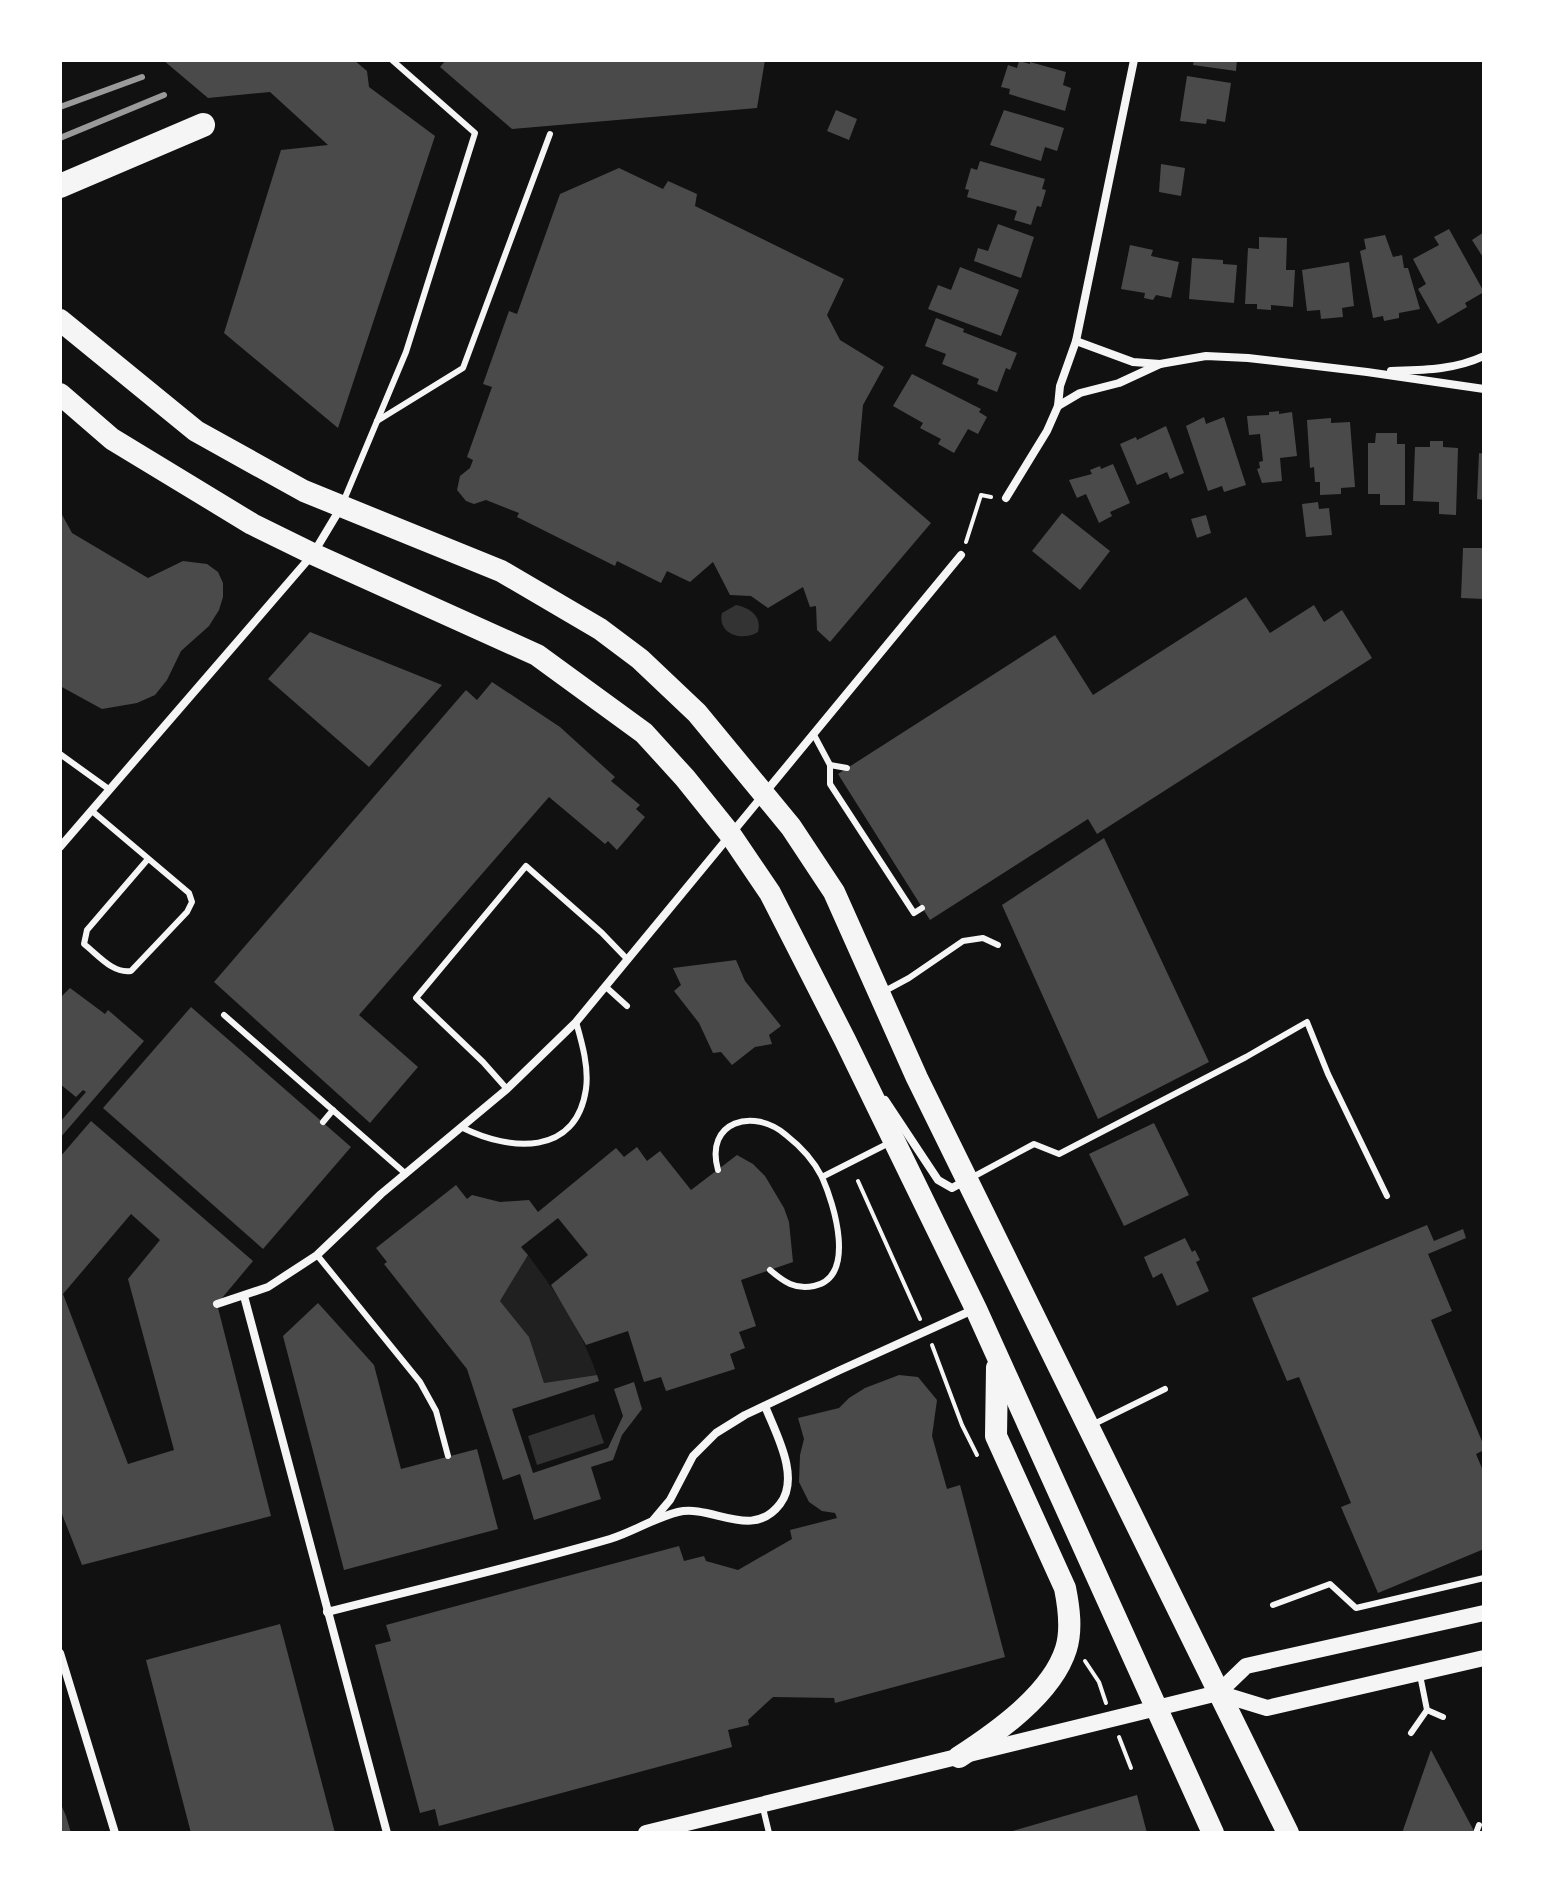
<svg xmlns="http://www.w3.org/2000/svg" width="1544" height="1893" font-family="Figtree,sans-serif">
<rect width="100%" height="100%" fill="#111"/>
<path fill="#202020" d="M528,1255C556,1292 582,1331 597,1375L544,1383L529,1337L500,1301Z"/>
<g fill="#333">
<path d="M736,605C750,608 762,616 758,632C742,642 717,634 722,613Z"/>
<polygon points="594,1414 604,1443 537,1465 528,1436"/>
</g>
<g fill="#4a4a4a" fill-rule="evenodd">
<polygon points="163,60 354,60 367,71 369,87 435,136 338,428 224,333 281,150 328,145 270,92 208,98"/>
<polygon points="446,60 765,60 757,108 512,129 440,67"/>
<polygon points="1194,60 1237,60 1236,71 1193,65"/>
<polygon points="1019,61 1030,64 1030,62 1066,72 1063,85 1071,88 1065,111 1009,94 1010,89 1001,87 1008,65 1017,68"/>
<polygon points="1187,76 1231,83 1225,122 1207,119 1206,124 1180,121"/>
<polygon points="836,110 857,119 849,140 827,131"/>
<polygon points="1004,110 1064,128 1057,151 1045,147 1041,161 990,145"/>
<polygon points="980,161 1045,179 1042,189 1046,190 1041,207 1037,206 1031,225 1014,220 1017,211 967,197 969,190 965,189 971,168 977,170"/>
<polygon points="1161,164 1185,168 1181,196 1159,192"/>
<polygon points="619,168 663,189 668,181 697,194 695,206 844,279 827,315 840,340 884,367 863,405 858,460 931,523 830,642 817,630 816,606 810,607 803,587 768,608 751,596 730,595 713,562 690,582 667,571 661,583 617,561 615,566 517,517 519,513 486,500 474,504 466,501 457,490 460,476 470,468 473,460 467,457 492,387 483,384 509,311 517,314 560,194"/>
<polygon points="998,224 1034,237 1021,278 974,261 978,248 988,251"/>
<polygon points="1449,229 1484,292 1465,303 1467,307 1438,324 1418,289 1426,284 1413,259 1439,245 1434,237"/>
<polygon points="1484,232 1484,259 1472,240"/>
<polygon points="1385,235 1393,257 1402,255 1404,268 1408,268 1420,309 1399,313 1399,318 1384,321 1383,316 1373,318 1360,251 1366,249 1364,239"/>
<polygon points="1259,237 1287,238 1286,270 1295,270 1293,307 1271,305 1271,310 1257,309 1257,304 1245,304 1248,248 1259,249"/>
<polygon points="1130,245 1153,250 1151,256 1179,262 1171,298 1156,295 1153,300 1144,298 1145,293 1121,289"/>
<polygon points="1192,258 1223,260 1223,264 1237,265 1234,303 1189,299"/>
<polygon points="1349,262 1354,306 1342,308 1343,317 1321,319 1320,310 1307,311 1302,270"/>
<polygon points="960,267 1019,290 1001,336 928,309 938,285 951,290"/>
<polygon points="936,318 964,329 963,332 1017,353 1010,370 1006,368 997,392 977,384 979,379 942,364 946,354 925,346"/>
<polygon points="912,374 981,409 979,412 987,417 978,434 968,429 954,453 938,444 941,439 920,428 923,423 893,406"/>
<polygon points="1279,411 1279,414 1292,412 1297,456 1280,458 1282,481 1262,483 1257,469 1260,468 1259,462 1263,461 1260,434 1249,435 1247,416 1269,415 1269,412"/>
<polygon points="1204,417 1206,424 1224,417 1246,485 1224,492 1222,486 1208,491 1186,426"/>
<polygon points="1331,418 1331,423 1350,422 1355,487 1341,488 1341,494 1320,495 1320,482 1315,482 1314,467 1310,468 1307,420"/>
<polygon points="1166,426 1184,473 1170,479 1167,472 1137,485 1120,444 1136,437 1137,440"/>
<polygon points="1376,433 1397,433 1397,444 1405,444 1405,505 1380,505 1380,494 1368,494 1368,443 1375,443"/>
<polygon points="1430,441 1443,441 1443,447 1458,448 1456,515 1439,514 1439,502 1413,501 1415,447 1430,447"/>
<polygon points="1479,453 1484,454 1484,500 1477,499"/>
<polygon points="1113,464 1130,503 1110,512 1112,516 1099,523 1086,494 1077,498 1069,480 1092,474 1090,470 1100,466 1101,469"/>
<polygon points="1318,502 1319,509 1329,508 1332,535 1306,537 1302,504"/>
<polygon points="60,511 72,533 148,578 183,561 207,564 218,572 223,583 223,597 219,610 209,626 181,651 167,680 155,695 137,703 102,709 60,686"/>
<polygon points="1062,513 1110,551 1080,590 1032,551"/>
<polygon points="1206,515 1211,533 1197,538 1191,519"/>
<polygon points="1463,548 1484,548 1484,599 1461,598"/>
<polygon points="1246,597 1270,633 1314,605 1324,622 1342,610 1372,658 1097,834 1088,819 930,920 838,774 1055,635 1093,695"/>
<polygon points="310,632 442,685 369,767 268,679"/>
<polygon points="492,682 560,727 615,777 611,781 640,805 636,809 645,817 617,850 608,841 605,844 549,797 359,1015 418,1067 370,1123 214,982 466,690 477,700"/>
<polygon points="1104,838 1209,1062 1098,1119 1002,905"/>
<polygon points="736,960 745,981 781,1026 769,1035 772,1044 755,1047 732,1065 721,1052 713,1053 699,1023 674,991 681,985 673,968"/>
<polygon points="70,988 105,1014 108,1010 144,1041 60,1138 60,1122 86,1092 83,1090 76,1097 60,1084 60,994 62,996"/>
<polygon points="191,1007 351,1147 263,1249 103,1108"/>
<path d="M91,1121L253,1261L217,1304L271,1516L82,1565L60,1509V1157ZM131,1214L160,1240L128,1279L174,1450L128,1464L63,1294Z"/>
<polygon points="1154,1123 1189,1195 1124,1226 1089,1154"/>
<polygon points="637,1147 647,1161 660,1151 691,1190 737,1155 753,1164 765,1176 784,1208 789,1222 793,1262 741,1280 756,1326 739,1332 745,1348 730,1354 735,1369 666,1391 661,1377 644,1382 628,1331 586,1345 551,1285 588,1255 558,1218 521,1247 528,1255 500,1301 529,1337 544,1383 597,1375 599,1381 512,1409 533,1473 608,1448 623,1416 614,1389 634,1382 642,1409 622,1435 613,1460 591,1467 601,1499 534,1520 520,1474 503,1480 467,1369 384,1264 387,1262 376,1248 456,1185 467,1199 472,1195 500,1202 529,1200 538,1212 616,1148 624,1157"/>
<polygon points="1427,1225 1434,1241 1463,1229 1466,1238 1428,1254 1452,1311 1431,1320 1484,1446 1484,1450 1476,1454 1484,1473 1484,1549 1378,1593 1341,1507 1351,1503 1299,1377 1287,1381 1252,1298"/>
<polygon points="1185,1238 1192,1252 1195,1250 1200,1260 1196,1262 1209,1291 1177,1306 1162,1273 1153,1278 1144,1257"/>
<polygon points="318,1303 374,1365 401,1469 477,1449 498,1529 344,1570 283,1336"/>
<polygon points="899,1375 918,1377 937,1400 932,1436 947,1489 960,1485 1005,1657 835,1703 834,1698 773,1697 748,1720 749,1725 728,1730 732,1747 439,1826 435,1809 420,1813 375,1645 391,1641 386,1625 679,1546 684,1561 704,1556 706,1561 738,1570 792,1539 790,1530 837,1518 835,1513 822,1511 809,1502 799,1482 800,1455 804,1439 798,1418 839,1408 849,1398 865,1388"/>
<polygon points="280,1624 335,1833 191,1833 146,1660"/>
<polygon points="1431,1750 1475,1833 1402,1833"/>
<polygon points="1137,1795 1147,1833 1009,1833 1009,1832"/>
<polygon points="60,1802 66,1816 71,1833 60,1833"/>
</g>
<g fill="none" stroke-linecap="round" stroke-linejoin="round">
<g stroke="#f5f5f5" stroke-width="4">
<polyline points="966,542 981,495 991,497"/>
<polyline points="858,1181 920,1319"/>
<polyline points="932,1345 962,1425 977,1455"/>
<polyline points="1085,1661 1099,1682 1106,1703"/>
<polyline points="1119,1737 1131,1768"/>
</g>
<g stroke="#f5f5f5" stroke-width="6">
<polyline points="377,421 463,368 550,134"/>
<polyline points="344,500 406,352 475,133 392,60"/>
<polyline points="814,735 830,765 830,784 914,913 922,908"/>
<polyline points="60,754 110,790"/>
<polyline points="830,765 847,768"/>
<path d="M92,811L189,893L192,902L187,912L131,971C113,974 98,955 84,944L87,930L148,859"/>
<polyline points="606,987 627,1006"/>
<polyline points="883,992 909,978 963,941 983,938 998,945"/>
<polyline points="224,1015 406,1174"/>
<polyline points="507,1089 483,1062 416,998 526,866 602,933 628,960"/>
<polyline points="323,1122 333,1110"/>
<path d="M463,1128C510,1151 576,1157 586,1089C589,1067 582,1043 576,1022"/>
<path d="M718,1170C704,1121 754,1107 786,1135C800,1146 814,1161 822,1177C834,1204 857,1277 814,1286C795,1290 784,1282 770,1270"/>
<polyline points="822,1177 891,1142"/>
<polyline points="971,1178 1034,1144 1059,1154 1246,1057 1307,1022 1328,1074 1387,1196"/>
<polyline points="317,1255 420,1382 436,1411 448,1456"/>
<polyline points="1094,1424 1165,1389"/>
<polyline points="1273,1605 1330,1584 1356,1608 1484,1578"/>
<polyline points="1420,1675 1427,1710 1443,1717"/>
<polyline points="1411,1733 1427,1710"/>
<polyline points="763,1808 769,1833"/>
<polyline points="1476,1833 1479,1825"/>
</g>
<g stroke="#f5f5f5" stroke-width="8">
<polyline points="1076,341 1133,362 1160,364"/>
<path d="M1391,371C1424,370 1454,370 1484,356"/>
<polyline points="1058,406 1080,393 1119,383 1160,364 1206,356 1248,358 1367,372 1484,389"/>
<polyline points="1006,498 1047,431 1058,406 1060,386 1076,341 1134,60"/>
<polyline points="60,847 313,554 340,509"/>
<polyline points="885,1100 938,1180 952,1188 965,1181"/>
<polyline points="244,1296 387,1833"/>
<polyline points="217,1304 268,1287 317,1255 381,1194 507,1089 576,1022 961,555"/>
<polyline points="654,1519 670,1500 693,1456 716,1433 745,1415 838,1371 975,1309"/>
<path d="M327,1612C421,1588 517,1566 610,1539C633,1532 654,1518 678,1512C712,1504 752,1541 780,1504C801,1477 775,1432 765,1406"/>
<polyline points="60,1653 115,1833"/>
</g>
<g stroke="#f5f5f5" stroke-width="16">
<polyline points="1218,1693 1246,1666 1484,1613"/>
<polyline points="646,1833 1218,1693 1267,1708 1484,1658"/>
</g>
<g stroke="#f5f5f5" stroke-width="22">
<polyline points="60,320 196,431 304,491 501,571 600,629 640,659 697,713 791,827 834,892 917,1078 1288,1833"/>
<polyline points="60,394 112,439 252,524 313,554 537,655 644,733 685,778 730,834 770,893 845,1040 976,1309 1213,1833"/>
<path d="M959,1757C996,1733 1052,1694 1066,1649C1072,1630 1069,1608 1065,1588L996,1436L997,1368"/>
</g>
<polyline stroke="#f5f5f5" stroke-width="24" points="60,186 203,125"/>
<g stroke="#9a9a9a" stroke-width="6">
<polyline points="60,107 142,77"/>
<polyline points="60,138 164,95"/>
</g>
</g>
<rect width="1544" height="1893" fill="none" stroke="#ffffff" stroke-width="124"/>
</svg>
